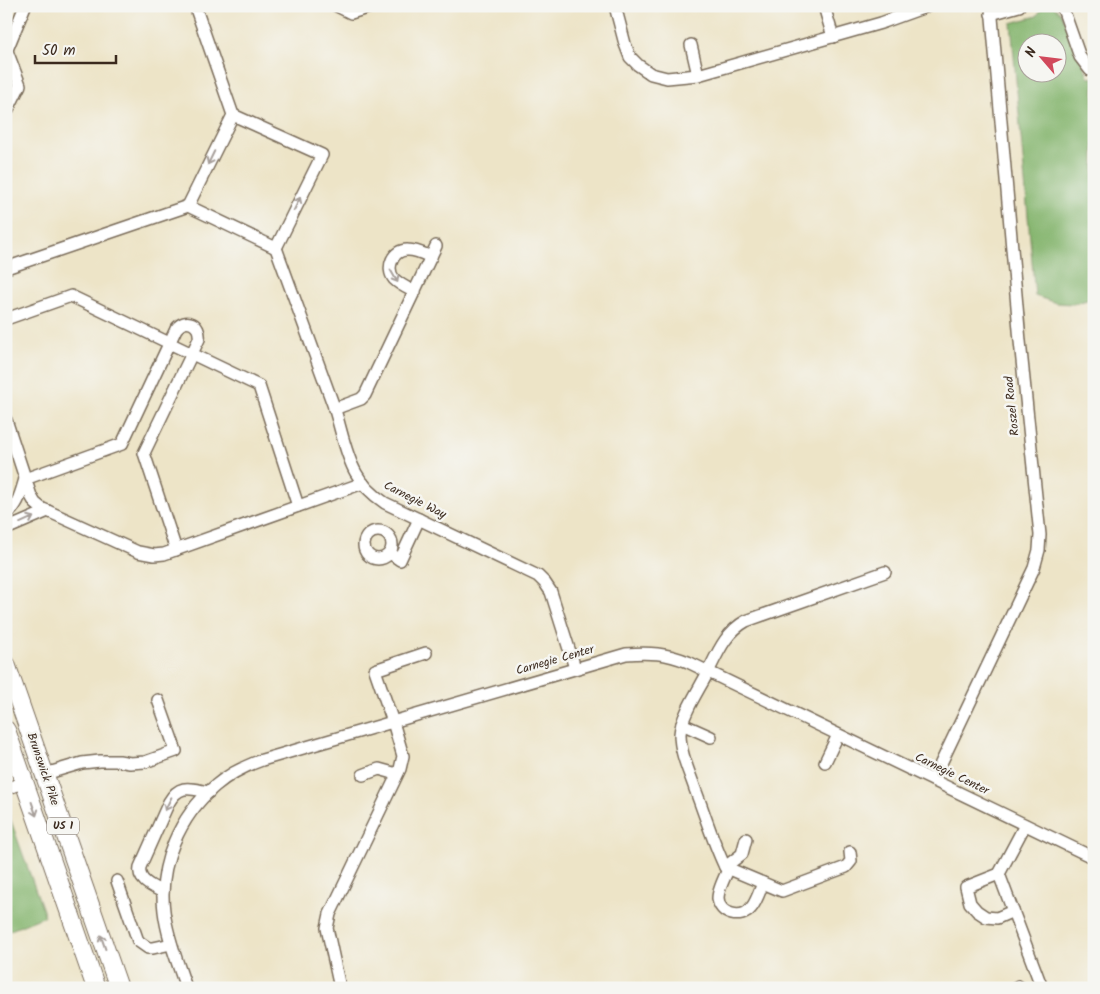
<svg xmlns="http://www.w3.org/2000/svg" width="1100" height="994" font-family="Kalam,sans-serif">
<rect width="100%" height="100%" fill="#f6f6f2"/>
<filter id="ink" filterUnits="userSpaceOnUse"><feTurbulence type="fractalNoise" baseFrequency=".02" numOctaves="2"/><feDisplacementMap in="SourceGraphic" scale="10" xChannelSelector="R" yChannelSelector="G"/><feConvolveMatrix kernelMatrix="1 2 1 2 8 2 1 2 1" color-interpolation-filters="sRGB"/></filter>
<filter id="wash" filterUnits="userSpaceOnUse"><feTurbulence type="fractalNoise" baseFrequency=".0096" numOctaves="4" result="noise"/><feDisplacementMap in="SourceGraphic" scale="20" xChannelSelector="R" yChannelSelector="G"/><feGaussianBlur stdDeviation="1.12" result="paint"/><feColorMatrix in="noise" values="0 0 0 0 0 0 0 0 0 0 0 0 0 0 0 0 0 1.4 0 .05"/><feComposite in="paint" operator="in"/></filter>
<g filter="url(#wash)">
<rect width="100%" height="100%" fill="#ede4c7"/>
<g fill="#86b66f" stroke="#607046" fill-rule="evenodd">
<path d="M1053,6L1061,13L1089,78L1094,77V298L1073,304L1056,303L1035,296L1011,23L1037,16L1042,8ZM1028,42H1058V72H1028Z"/>
<polygon points="6,807 45,916 6,932"/>
</g>
</g>
<g filter="url(#ink)">
<g fill="none" stroke-linecap="round" stroke-linejoin="round">
<defs>
<g id="minor">
<polyline points="195,6 233,115 188,206 276,248"/>
<polyline points="337,6 351,13 373,6"/>
<polyline points="615,6 625,44 630,57 638,65 651,74 667,78 698,75 881,23 928,6"/>
<polyline points="824,6 833,37"/>
<polyline points="1062,6 1080,57 1090,70 1094,69"/>
<polyline points="991,14 1019,6"/>
<polyline points="691,45 698,75"/>
<polyline points="6,52 25,6"/>
<polyline points="6,113 20,85 7,51"/>
<polyline points="233,115 322,155 276,248"/>
<path d="M276,248C295,301 315,354 334,407C341,428 345,454 356,473C363,486 373,495 385,503L538,576L545,583L551,592L575,668"/>
<polyline points="6,268 188,206"/>
<path d="M415,292C407,288 400,285 394,279C385,268 393,249 408,250C416,250 424,254 431,257"/>
<polyline points="6,319 71,296 259,386 298,506"/>
<polyline points="334,409 361,399 365,395 436,246"/>
<polyline points="6,420 31,496 35,503 41,508 138,552 154,555 164,554 363,483"/>
<path d="M6,514C18,507 21,492 25,479L122,444L176,329C186,316 201,324 199,339L144,453L176,550"/>
<polyline points="6,529 48,511"/>
<circle cx="378" cy="545" r="14"/>
<polyline points="390,553 400,560 419,519"/>
<polyline points="682,724 711,737"/>
<polyline points="825,762 838,735"/>
<polyline points="45,774 82,763 100,761 119,761 130,763 145,762 176,751 158,700"/>
<polyline points="363,775 379,769 397,774"/>
<polyline points="933,780 1034,568 1039,550 1040,535 1020,341 991,6"/>
<polyline points="6,789 24,782"/>
<path d="M850,852L851,861L846,867L782,891L725,867C713,842 705,815 695,789C689,771 680,753 680,734C681,716 700,688 708,672C718,652 726,632 746,621L885,572"/>
<polyline points="725,867 742,854 746,839"/>
<path d="M729,868C725,876 718,890 718,898C719,915 742,920 751,908C756,903 760,890 763,883"/>
<polyline points="999,874 1042,988"/>
<polyline points="117,881 138,941 148,948 153,948 171,944"/>
<path d="M163,892C153,887 137,881 140,867L169,802C180,783 191,789 209,792"/>
<polyline points="1013,911 997,918 986,917 977,911 970,903 966,887 999,874 1025,825"/>
<polyline points="1018,986 1021,988"/>
<path d="M186,988C178,963 167,937 164,911C158,864 180,816 215,786C229,774 245,766 262,760L626,654C649,652 666,653 688,662L1094,858"/>
<polyline points="340,988 327,928 330,914 400,769 403,756 393,722 375,670 426,653"/>
</g>
<g id="highway">
<polyline points="6,664 119,988"/>
<polyline points="6,730 96,988"/>
</g>
</defs>
<use href="#minor" stroke="#796b59" stroke-width="14"/>
<use href="#highway" stroke="#796b59" stroke-width="20"/>
<use href="#minor" stroke="#fff" stroke-width="11"/>
<use href="#highway" stroke="#fff" stroke-width="18"/>
</g>
<defs><path id="oneway-shaft" d="M-6 0H5M1.5-3L5.5 0L1.5 3" fill="none" stroke-width="1.6" stroke-linecap="round" stroke-linejoin="round" transform="scale(1.25)"/></defs>
<g stroke="#a79f9a">
<use href="#oneway-shaft" transform="translate(211 158) rotate(116)"/>
<use href="#oneway-shaft" transform="translate(297 204) rotate(-64)"/>
<use href="#oneway-shaft" transform="translate(394 276) rotate(60)"/>
<use href="#oneway-shaft" transform="translate(27 520) rotate(-24)"/>
<use href="#oneway-shaft" transform="translate(168 804) rotate(117)"/>
<use href="#oneway-shaft" transform="translate(34 809) rotate(71)"/>
<use href="#oneway-shaft" transform="translate(103 942) rotate(-109)"/>
</g>
</g>
<g text-anchor="middle" dominant-baseline="central" stroke-width="5" stroke-linejoin="round" paint-order="stroke">
<rect fill="#f6f6f2" stroke="#73675e" stroke-width="1" x="47" y="817.5" width="32" height="17" rx="4"/>
<g font-size="11" font-weight="bold" fill="#3b2a1e">
<text x="63" y="826">US 1</text>
</g>
<g font-size="12" fill="#3b2a1e" stroke="#f6f6f2">
<text transform="translate(1012 406) rotate(-96)">Roszel Road</text>
<text transform="translate(415 500) rotate(27)">Carnegie Way</text>
<text transform="translate(555 660) rotate(-16)">Carnegie Center</text>
<text transform="translate(43 769) rotate(71)">Brunswick Pike</text>
<text transform="translate(952 774) rotate(26)">Carnegie Center</text>
</g>
</g>
<rect width="1100" height="994" fill="none" stroke="#f6f6f2" stroke-width="25"/>
<g transform="translate(1042 58) rotate(298)"><circle r="24" fill="#f6f6f2" stroke="#aba49d"/>
<path d="M0-4L9 19L0 12L-9 19Z" fill="#d1495b"/>
<text y="-8" font-size="14" font-weight="bold" text-anchor="middle" fill="#3b2a1e">N</text>
</g>
<path d="M35 55v8h81v-8" fill="none" stroke="#3b2a1e" stroke-width="2.5"/>
<text x="42" y="55" font-size="15" fill="#3b2a1e" stroke="#f6f6f2" stroke-width="4" paint-order="stroke">50 m</text>
</svg>
